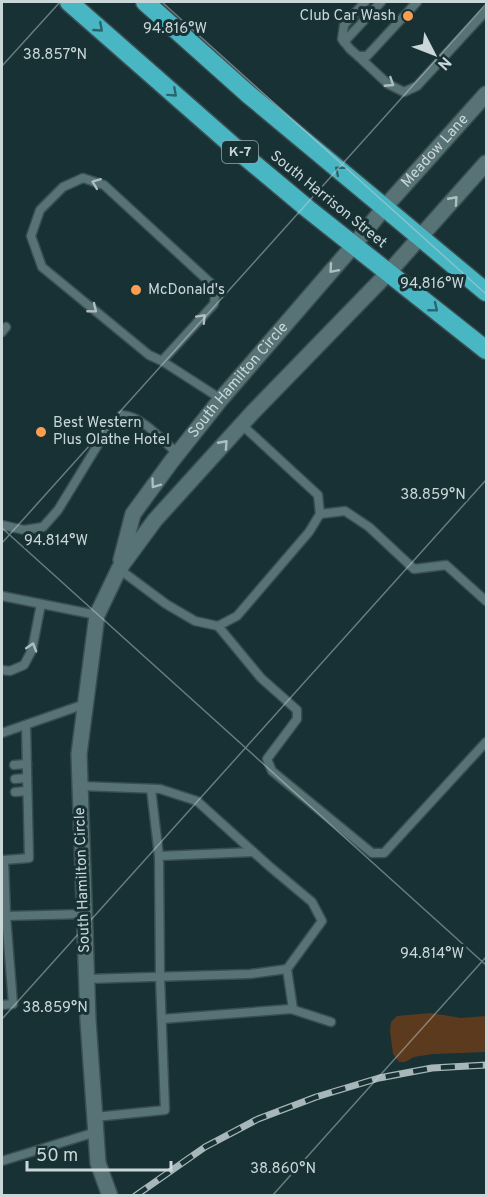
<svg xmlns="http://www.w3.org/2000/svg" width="488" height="1197" font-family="Overpass,sans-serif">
<rect width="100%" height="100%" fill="#183134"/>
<polygon fill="#5c3a1e" points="431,1013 461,1018 486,1016 486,1052 433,1054 414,1057 405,1062 399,1062 393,1054 390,1031 391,1022 397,1016"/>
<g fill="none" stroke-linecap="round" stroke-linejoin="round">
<defs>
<g id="lane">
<polyline points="365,2 344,25 342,39 350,49 358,56 367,56 417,2"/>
<polyline points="344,42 381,2"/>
<polyline points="358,56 388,84 404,92 417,86 486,11"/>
<polyline points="2,332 6,327"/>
<polyline points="162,361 214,304 216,288 104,185 83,178 63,187 40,210 31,236 42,267 149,355 162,361 221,399"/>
<polyline points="320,514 345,511 369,527 414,569 446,565 486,601"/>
<path d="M2,525L24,530L43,527L58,510L110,425L122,415C142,416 163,441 178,454"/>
<polyline points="119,569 166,604 195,621 218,626 237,616 309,532 320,514 318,495 242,425"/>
<polyline points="2,596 97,615"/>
<polyline points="218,626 261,678 297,710 297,719 267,759 272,771 372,853 384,853 486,742"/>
<polyline points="2,670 10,671 24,665 32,650 41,604"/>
<polyline points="26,725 29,858 4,860 6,916 84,914"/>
<polyline points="2,733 85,704"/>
<polyline points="14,765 27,764"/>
<polyline points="15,779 27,778"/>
<polyline points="80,786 160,789 197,801 269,866 312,902 322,921 287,969 250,974 86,979"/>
<polyline points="151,789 159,856"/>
<polyline points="15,792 27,791"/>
<polyline points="287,969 293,1009"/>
<polyline points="2,1005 13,1004 6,916 2,916"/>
<polyline points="162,1019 291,1009 331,1022"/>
<polyline points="95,1117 165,1110 160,977 159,856 253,852"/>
<polyline points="2,1161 96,1132"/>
</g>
<g id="street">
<path id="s1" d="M121,560L133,514L171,462L221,399L354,245L384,208L486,94"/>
<polyline points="110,1196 98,1163 88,1020 79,754 97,615 119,569 155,520 253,412 389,272 486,163"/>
</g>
<g id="highway">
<polyline points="69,2 241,153 308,209 486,350"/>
<polyline points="145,2 248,94 486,292"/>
</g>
</defs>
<use href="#lane" stroke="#394e51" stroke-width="11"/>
<use href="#street" stroke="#394e51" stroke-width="18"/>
<use href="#highway" stroke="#394e51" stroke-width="21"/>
<use href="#lane" stroke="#587376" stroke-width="8"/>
<use href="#street" stroke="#587376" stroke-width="15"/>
<use href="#highway" stroke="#49b6c3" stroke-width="18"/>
<defs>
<polyline id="rail" points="135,1196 205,1147 258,1119 316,1097 379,1078 432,1068 486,1065"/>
</defs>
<use href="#rail" stroke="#a7b7b9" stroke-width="7"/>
<use href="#rail" stroke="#183134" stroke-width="4.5" stroke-dasharray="14" stroke-linecap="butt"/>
</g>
<defs><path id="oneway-chevron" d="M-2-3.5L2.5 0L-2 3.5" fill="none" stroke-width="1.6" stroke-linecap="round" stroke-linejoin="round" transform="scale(1.5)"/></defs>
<g stroke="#2c666d">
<use href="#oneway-chevron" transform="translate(99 28) rotate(41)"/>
<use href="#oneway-chevron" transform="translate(173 93) rotate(42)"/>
<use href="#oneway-chevron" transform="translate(339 170) rotate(-140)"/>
<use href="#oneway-chevron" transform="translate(434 308) rotate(39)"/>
</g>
<g stroke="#adbec0">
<use href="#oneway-chevron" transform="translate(390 83) rotate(33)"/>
<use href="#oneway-chevron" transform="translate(96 183) rotate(-159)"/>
<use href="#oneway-chevron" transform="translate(454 200) rotate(-48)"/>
<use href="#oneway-chevron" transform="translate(333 269) rotate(131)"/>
<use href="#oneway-chevron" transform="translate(93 309) rotate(39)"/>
<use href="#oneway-chevron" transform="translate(202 318) rotate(-47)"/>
<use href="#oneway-chevron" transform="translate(224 444) rotate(-48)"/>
<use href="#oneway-chevron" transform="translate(155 484) rotate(126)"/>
<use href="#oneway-chevron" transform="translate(32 647) rotate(-73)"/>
</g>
<path fill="none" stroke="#c9d7d9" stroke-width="1.5" stroke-opacity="0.45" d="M162,2L486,294M2,66L60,2M2,528L486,965M2,543L486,4M2,1019L486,480M272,1196L486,957"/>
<g fill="#fb9e50" stroke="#183134" stroke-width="2">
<circle cx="408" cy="16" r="6"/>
<circle cx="136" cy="290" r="6"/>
<circle cx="41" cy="432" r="6"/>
</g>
<g text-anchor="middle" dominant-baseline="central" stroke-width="6" stroke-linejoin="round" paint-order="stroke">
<rect fill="#183134" stroke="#94a5a8" stroke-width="1.5" x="222" y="141" width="36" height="22" rx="4.5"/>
<g font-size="14" font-weight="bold" fill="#c9d7d9">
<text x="240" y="152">K-7</text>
</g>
<g font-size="15" fill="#c9d7d9" stroke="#183134" text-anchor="start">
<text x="396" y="16" text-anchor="end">Club Car Wash</text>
<text x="148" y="290">McDonald's</text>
<text x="53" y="423">Best Western<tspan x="53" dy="17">Plus Olathe Hotel</tspan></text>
</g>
<g font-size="15" fill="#c9d7d9" stroke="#183134">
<text stroke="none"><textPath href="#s1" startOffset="520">Meadow Lane</textPath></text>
<text transform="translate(328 200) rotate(39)">South Harrison Street</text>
<text stroke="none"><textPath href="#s1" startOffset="218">South Hamilton Circle</textPath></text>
<text transform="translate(83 880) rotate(-92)">South Hamilton Circle</text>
</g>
</g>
<g font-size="15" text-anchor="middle" fill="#c9d7d9" stroke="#183134" stroke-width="6" stroke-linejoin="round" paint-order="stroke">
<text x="175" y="33">94.816°W</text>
<text x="55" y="59">38.857°N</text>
<text x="432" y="288">94.816°W</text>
<text x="433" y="499">38.859°N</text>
<text x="56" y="545">94.814°W</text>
<text x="432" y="958">94.814°W</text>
<text x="55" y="1012">38.859°N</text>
<text x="283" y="1173">38.860°N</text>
</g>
<rect width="488" height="1197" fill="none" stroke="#c9d7d9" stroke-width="6"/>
<g transform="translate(434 54) rotate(132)" stroke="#183134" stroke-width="4.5" paint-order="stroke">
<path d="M0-4.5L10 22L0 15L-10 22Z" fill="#c9d7d9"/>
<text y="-9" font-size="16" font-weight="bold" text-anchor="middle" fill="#c9d7d9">N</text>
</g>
<path d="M27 1161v9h144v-9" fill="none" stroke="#c9d7d9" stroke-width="3"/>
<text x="36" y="1161" font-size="18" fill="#c9d7d9" stroke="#183134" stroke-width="4.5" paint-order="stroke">50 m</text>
</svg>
